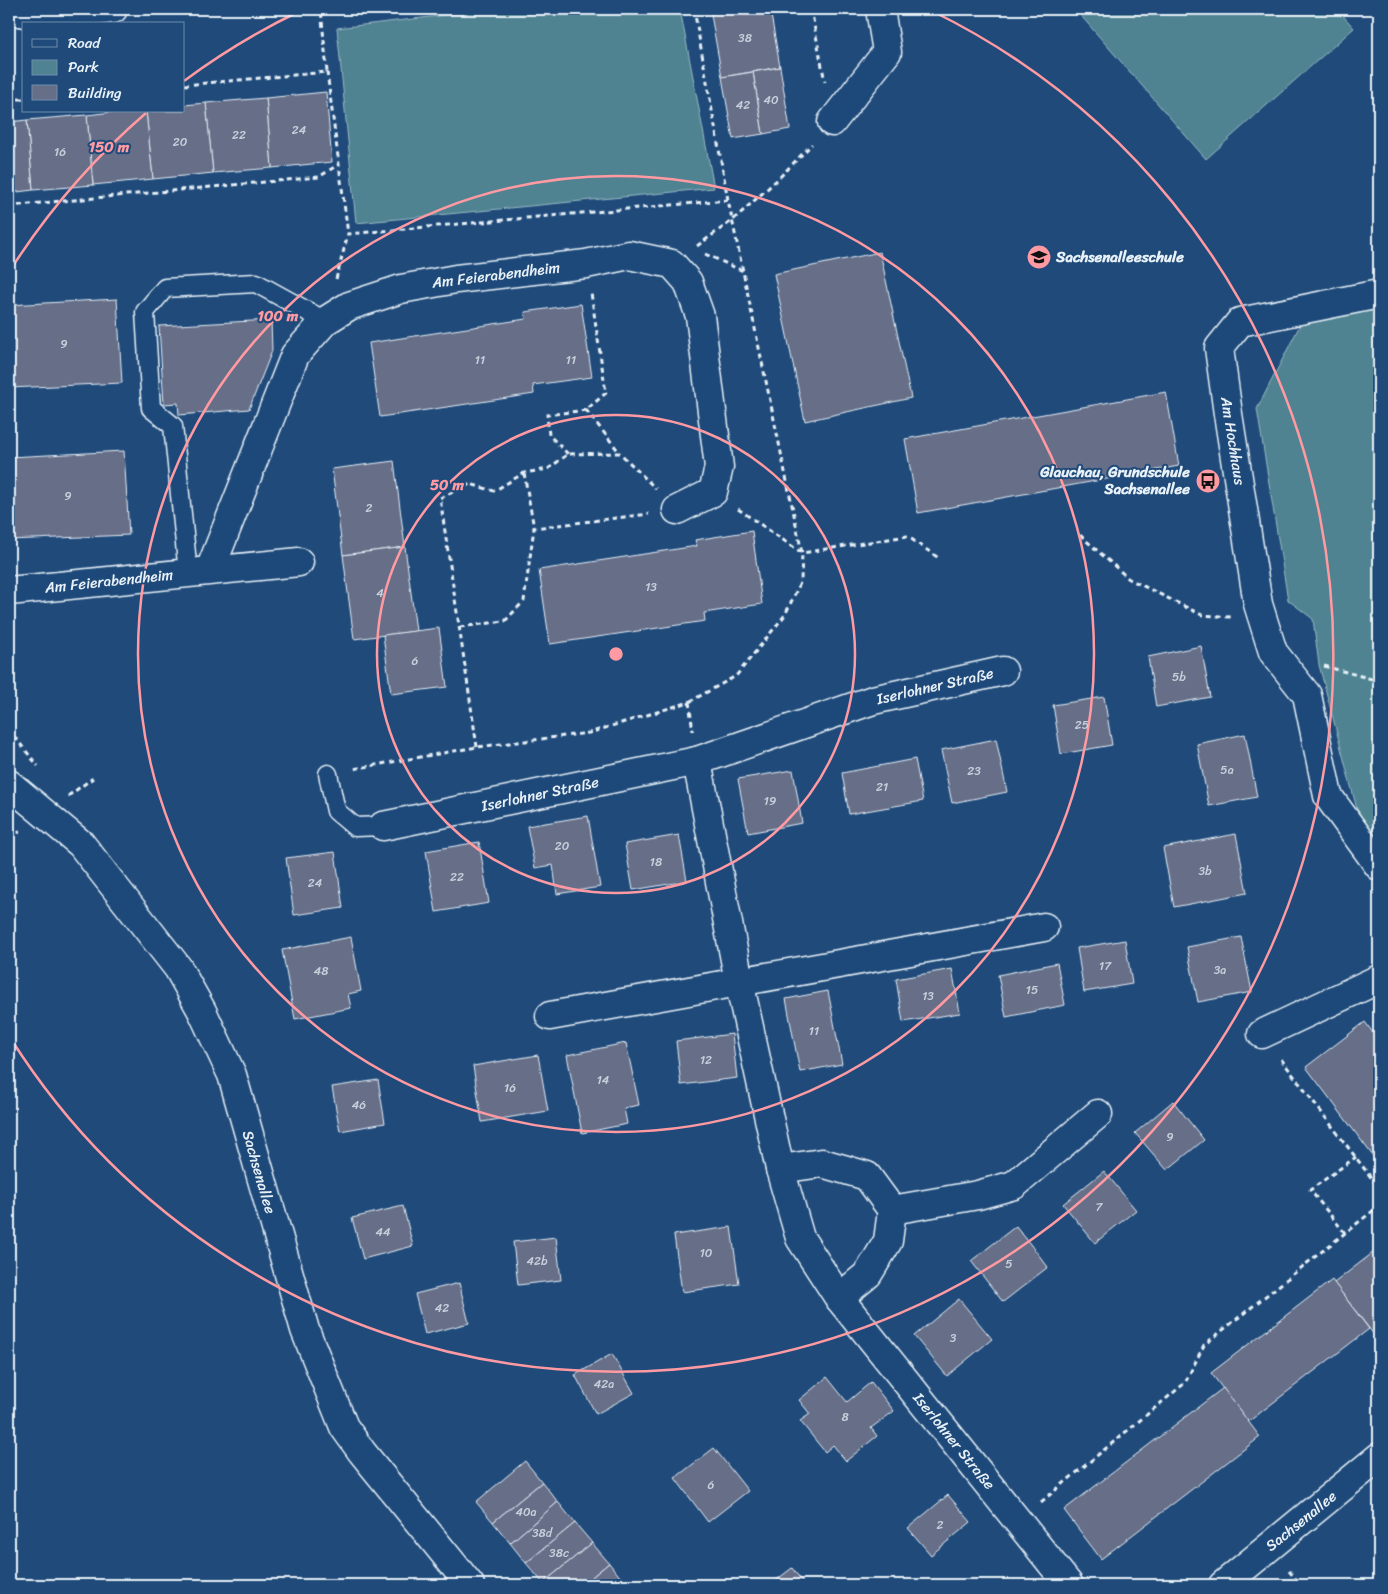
<svg xmlns="http://www.w3.org/2000/svg" width="1388" height="1594" font-family="Sriracha,sans-serif">
<rect width="100%" height="100%" fill="#1f4a7a"/>
<filter id="ink" filterUnits="userSpaceOnUse"><feTurbulence type="fractalNoise" baseFrequency=".02" numOctaves="2"/><feDisplacementMap in="SourceGraphic" scale="10" xChannelSelector="R" yChannelSelector="G"/><feConvolveMatrix kernelMatrix="1 2 1 2 8 2 1 2 1" color-interpolation-filters="sRGB"/></filter>
<g filter="url(#ink)">
<g fill="#4f8391" stroke="#9cbac4">
<polygon points="498,9 680,9 714,188 356,223 337,28"/>
<polygon points="1075,9 1337,9 1354,28 1206,159"/>
<polygon points="1379,309 1379,848 1357,809 1319,665 1313,619 1288,600 1257,409 1300,325"/>
</g>
<g fill="#666e88" stroke="#e8f1f8">
<polygon points="710,9 770,9 780,67 722,77"/>
<polygon points="780,67 790,129 763,134 753,72"/>
<polygon points="753,72 763,134 733,139 722,77"/>
<polygon points="326,92 332,162 272,168 266,98"/>
<polygon points="266,98 272,168 213,173 206,103"/>
<polygon points="206,103 213,173 153,179 146,111 184,111 184,105"/>
<polygon points="121,111 146,111 153,179 93,185 87,115"/>
<polygon points="87,115 93,185 33,190 27,120"/>
<polygon points="27,120 33,190 9,193 9,122"/>
<polygon points="880,252 911,398 805,421 774,274"/>
<polygon points="117,299 122,383 9,388 9,305"/>
<polygon points="581,304 592,377 533,385 534,394 380,417 369,343 526,319 525,312"/>
<polygon points="271,320 272,351 249,409 179,415 178,403 164,404 159,326"/>
<polygon points="1166,392 1179,466 918,513 905,439"/>
<polygon points="124,451 129,535 9,540 9,457"/>
<polygon points="394,461 405,547 343,555 332,469"/>
<polygon points="752,531 762,604 704,613 705,621 550,644 539,570 697,546 695,540"/>
<polygon points="405,547 416,631 354,639 343,555"/>
<polygon points="439,628 447,687 391,694 383,635"/>
<polygon points="1201,646 1210,697 1156,707 1148,657"/>
<polygon points="1104,697 1112,745 1061,754 1053,705"/>
<polygon points="1245,734 1257,797 1209,806 1197,744"/>
<polygon points="996,739 1007,792 952,803 941,750"/>
<polygon points="915,759 923,801 849,814 842,773"/>
<polygon points="793,770 802,823 748,833 738,779"/>
<polygon points="588,816 600,887 557,894 553,865 535,868 527,826"/>
<polygon points="1236,834 1247,893 1174,907 1163,848"/>
<polygon points="679,835 687,881 633,890 625,844"/>
<polygon points="479,842 489,903 436,912 426,851"/>
<polygon points="335,852 343,908 294,915 286,858"/>
<polygon points="351,937 361,991 348,994 351,1008 295,1019 282,950"/>
<polygon points="1241,937 1252,992 1198,1002 1187,947"/>
<polygon points="1125,940 1132,984 1084,992 1077,948"/>
<polygon points="1057,963 1065,1005 1006,1017 998,975"/>
<polygon points="952,969 960,1013 903,1022 896,979"/>
<polygon points="828,991 842,1064 800,1072 786,999"/>
<polygon points="1365,1022 1379,1041 1379,1164 1306,1067"/>
<polygon points="732,1034 737,1078 681,1085 676,1041"/>
<polygon points="626,1043 639,1105 624,1108 627,1124 582,1133 567,1055"/>
<polygon points="538,1055 548,1111 482,1122 473,1066"/>
<polygon points="378,1080 385,1123 340,1131 332,1087"/>
<polygon points="1173,1101 1204,1140 1167,1170 1135,1133"/>
<polygon points="1104,1171 1136,1210 1095,1243 1063,1204"/>
<polygon points="403,1206 413,1246 363,1259 352,1218"/>
<polygon points="1016,1226 1048,1267 1003,1302 971,1261"/>
<polygon points="731,1227 739,1284 682,1292 674,1235"/>
<polygon points="556,1237 561,1280 518,1285 513,1242"/>
<polygon points="1379,1248 1379,1339 1378,1340 1334,1283"/>
<polygon points="1332,1280 1369,1329 1248,1422 1211,1373"/>
<polygon points="459,1283 469,1323 425,1334 415,1294"/>
<polygon points="959,1299 992,1339 947,1376 914,1336"/>
<polygon points="612,1354 634,1393 596,1414 575,1375"/>
<polygon points="827,1377 847,1402 871,1382 894,1411 871,1428 877,1436 846,1461 833,1445 825,1452 800,1421 810,1414 799,1400"/>
<polygon points="1223,1388 1260,1437 1101,1559 1064,1510"/>
<polygon points="714,1448 748,1491 708,1522 675,1478"/>
<polygon points="525,1461 542,1482 493,1522 476,1502"/>
<polygon points="542,1482 558,1502 510,1543 493,1522"/>
<polygon points="948,1495 971,1522 931,1555 908,1528"/>
<polygon points="558,1502 575,1523 526,1563 510,1543"/>
<polygon points="575,1523 592,1543 543,1583 526,1563"/>
<polygon points="592,1543 609,1563 582,1585 545,1585 543,1583"/>
<polygon points="609,1563 625,1583 623,1585 582,1585"/>
<polygon points="792,1568 805,1585 770,1585"/>
</g>
<g fill="none" stroke-linecap="round" stroke-linejoin="round">
<defs>
<g id="service">
<polyline points="188,573 173,426 151,408 145,312 165,288 256,283 325,321"/>
<polyline points="328,774 336,811 355,827 383,826"/>
</g>
<g id="minor">
<path d="M9,9C41,21 80,12 113,9"/>
<polyline points="832,122 887,52 880,9"/>
<polyline points="1379,294 1240,322 1219,348 1228,414 1258,604 1273,652 1307,695 1328,796 1379,866"/>
<polyline points="210,570 295,355 325,321 349,306 401,289 456,279 586,264 629,255 672,264 688,282 700,316 719,467 713,492 677,510"/>
<polyline points="9,591 299,562"/>
<polyline points="697,761 873,700 1003,671"/>
<polyline points="9,784 81,844 178,968 202,1011 232,1075 305,1330 344,1427 362,1452 470,1585"/>
<polyline points="383,826 697,761 739,981 780,1169 800,1238 839,1298 1069,1585"/>
<polyline points="550,1016 1044,927"/>
<polyline points="1262,1034 1379,979"/>
<polyline points="780,1169 822,1163 867,1176 892,1210 888,1241 868,1274 839,1298"/>
<polyline points="892,1210 978,1195 1014,1185 1098,1114"/>
<polyline points="1223,1585 1379,1457"/>
</g>
</defs>
<use href="#service" stroke="#e8f1f8" stroke-width="21"/>
<use href="#minor" stroke="#e8f1f8" stroke-width="31"/>
<g stroke="#e8f1f8" stroke-width="3" stroke-dasharray="5 4" stroke-linecap="butt">
<polyline points="694,9 728,200"/>
<polyline points="811,9 825,82"/>
<polyline points="327,72 348,234"/>
<polyline points="184,85 327,72 321,9"/>
<polyline points="9,99 24,99"/>
<polyline points="9,206 319,177 339,164"/>
<polyline points="697,246 733,220 778,179 812,144"/>
<polyline points="705,254 743,271"/>
<polyline points="336,279 348,234 728,200 802,553 801,581 785,615 736,676 689,702 589,733 477,747 353,769"/>
<polyline points="586,410 620,453"/>
<polyline points="568,454 549,435 547,415 586,410 606,393 591,293"/>
<polyline points="524,473 534,528"/>
<polyline points="738,509 802,553 907,536 940,559"/>
<polyline points="1080,535 1129,579 1202,615 1231,617"/>
<polyline points="460,627 505,621 524,601 534,528 649,514"/>
<polyline points="1324,666 1379,681"/>
<polyline points="689,702 693,731"/>
<polyline points="9,730 38,766"/>
<polyline points="477,747 440,498 470,484 494,491 524,473 548,469 568,454 620,453 656,489"/>
<polyline points="68,796 93,778"/>
<polyline points="9,831 15,833 20,832"/>
<polyline points="1281,1059 1379,1188"/>
<polyline points="1345,1233 1310,1190 1356,1157"/>
<polyline points="1041,1502 1185,1383 1204,1345 1379,1206"/>
<polyline points="1289,1571 1301,1585"/>
</g>
<use href="#service" stroke="#1f4a7a" stroke-width="18"/>
<use href="#minor" stroke="#1f4a7a" stroke-width="28"/>
</g>
</g>
<g fill="none" stroke="#ff9aa2" stroke-width="2.5">
<circle cx="616" cy="654" r="239"/>
<circle cx="616" cy="654" r="478"/>
<path d="M11 269A717 717 0 0 1 146 113M184 81A717 717 0 0 1 302 10M930 10A717 717 0 1 1 11 1039"/>
</g>
<defs>
<symbol id="school-disc" viewBox="-11 -11 22 22"><circle r="9.5" fill="#ff9aa2" stroke="#1f4a7a"/><path d="M0-5L7-2L0 1L-7-2ZM-4 1L0 2.5L4 1V4Q0 6-4 4Z" fill="#111"/></symbol>
<symbol id="bus-disc" viewBox="-11 -11 22 22"><circle r="9.5" fill="#ff9aa2" stroke="#1f4a7a"/><path d="M-5-6H5V4H4V6H2V4H-2V6H-4V4H-5ZM-3.5-4V0h7V-4ZM-3.5 1.2v1.5H-2V1.2ZM2 1.2v1.5H3.5V1.2Z" fill="#111"/></symbol>
</defs>
<g fill-rule="evenodd">
<use href="#school-disc" x="1025" y="243" width="28" height="28"/>
<use href="#bus-disc" x="1194" y="467" width="28" height="28"/>
</g>
<g text-anchor="middle" dominant-baseline="central" stroke-width="4" stroke-linejoin="round" paint-order="stroke">
<g font-size="12" fill="#c8d0dc">
<text x="745" y="38">38</text>
<text x="771" y="100">40</text>
<text x="743" y="105">42</text>
<text x="299" y="130">24</text>
<text x="239" y="135">22</text>
<text x="180" y="142">20</text>
<text x="60" y="152">16</text>
<text x="64" y="344">9</text>
<text x="480" y="360">11</text>
<text x="571" y="360">11</text>
<text x="68" y="496">9</text>
<text x="369" y="508">2</text>
<text x="651" y="587">13</text>
<text x="380" y="593">4</text>
<text x="415" y="661">6</text>
<text x="1179" y="677">5b</text>
<text x="1082" y="725">25</text>
<text x="1227" y="770">5a</text>
<text x="974" y="771">23</text>
<text x="882" y="787">21</text>
<text x="770" y="801">19</text>
<text x="562" y="846">20</text>
<text x="656" y="862">18</text>
<text x="1205" y="871">3b</text>
<text x="457" y="877">22</text>
<text x="315" y="883">24</text>
<text x="1105" y="966">17</text>
<text x="1220" y="970">3a</text>
<text x="321" y="971">48</text>
<text x="1032" y="990">15</text>
<text x="928" y="996">13</text>
<text x="814" y="1031">11</text>
<text x="706" y="1060">12</text>
<text x="603" y="1080">14</text>
<text x="510" y="1088">16</text>
<text x="359" y="1105">46</text>
<text x="1170" y="1137">9</text>
<text x="1099" y="1207">7</text>
<text x="383" y="1232">44</text>
<text x="706" y="1253">10</text>
<text x="537" y="1261">42b</text>
<text x="1009" y="1264">5</text>
<text x="442" y="1308">42</text>
<text x="953" y="1338">3</text>
<text x="604" y="1384">42a</text>
<text x="845" y="1417">8</text>
<text x="711" y="1485">6</text>
<text x="526" y="1512">40a</text>
<text x="940" y="1525">2</text>
<text x="542" y="1533">38d</text>
<text x="559" y="1553">38c</text>
</g>
<g font-size="15" font-weight="bold" fill="#e8f1f8" stroke="#1f4a7a" text-anchor="start">
<text x="1056" y="257">Sachsenalleeschule</text>
<text x="1190" y="472" text-anchor="end">Glauchau, Grundschule<tspan x="1190" dy="17">Sachsenallee</tspan></text>
</g>
<g font-size="15" fill="#e8f1f8" stroke="#1f4a7a">
<text transform="translate(496 275) rotate(-7)">Am Feierabendheim</text>
<text transform="translate(1233 441) rotate(81)">Am Hochhaus</text>
<text transform="translate(109 581) rotate(-6)">Am Feierabendheim</text>
<text transform="translate(935 686) rotate(-13)">Iserlohner Straße</text>
<text transform="translate(540 794) rotate(-12)">Iserlohner Straße</text>
<text transform="translate(259 1172) rotate(74)">Sachsenallee</text>
<text transform="translate(954 1441) rotate(51)">Iserlohner Straße</text>
<text transform="translate(1301 1521) rotate(-39)">Sachsenallee</text>
</g>
</g>
<circle cx="616" cy="654" r="8" fill="#ff9aa2" stroke="#1f4a7a" stroke-width="2.5"/>
<g font-size="15" text-anchor="middle" font-weight="bold" fill="#ff9aa2" stroke="#1f4a7a" stroke-width="4" stroke-linejoin="round" paint-order="stroke">
<text x="109" y="152">150 m</text>
<text x="278" y="321">100 m</text>
<text x="447" y="490">50 m</text>
</g>
<rect width="1388" height="1594" fill="none" stroke="#1f4a7a" stroke-width="30"/>
<rect x="15" y="15" width="1358" height="1564" fill="none" stroke="#e8f1f8" stroke-width="2" filter="url(#ink)"/>
<rect x="22" y="22" width="162" height="90" fill="#1f4a7a" stroke="#6f8dac"/>
<rect x="32" y="39" width="25" height="8" fill="#1f4a7a" stroke="#6f8dac"/>
<text x="68" y="48" font-size="15" fill="#e8f1f8">Road</text>
<rect x="32" y="60" width="25" height="15" fill="#4f8391" stroke="#6f8dac"/>
<text x="68" y="72" font-size="15" fill="#e8f1f8">Park</text>
<rect x="32" y="85" width="25" height="15" fill="#666e88" stroke="#6f8dac"/>
<text x="68" y="98" font-size="15" fill="#e8f1f8">Building</text>
</svg>
